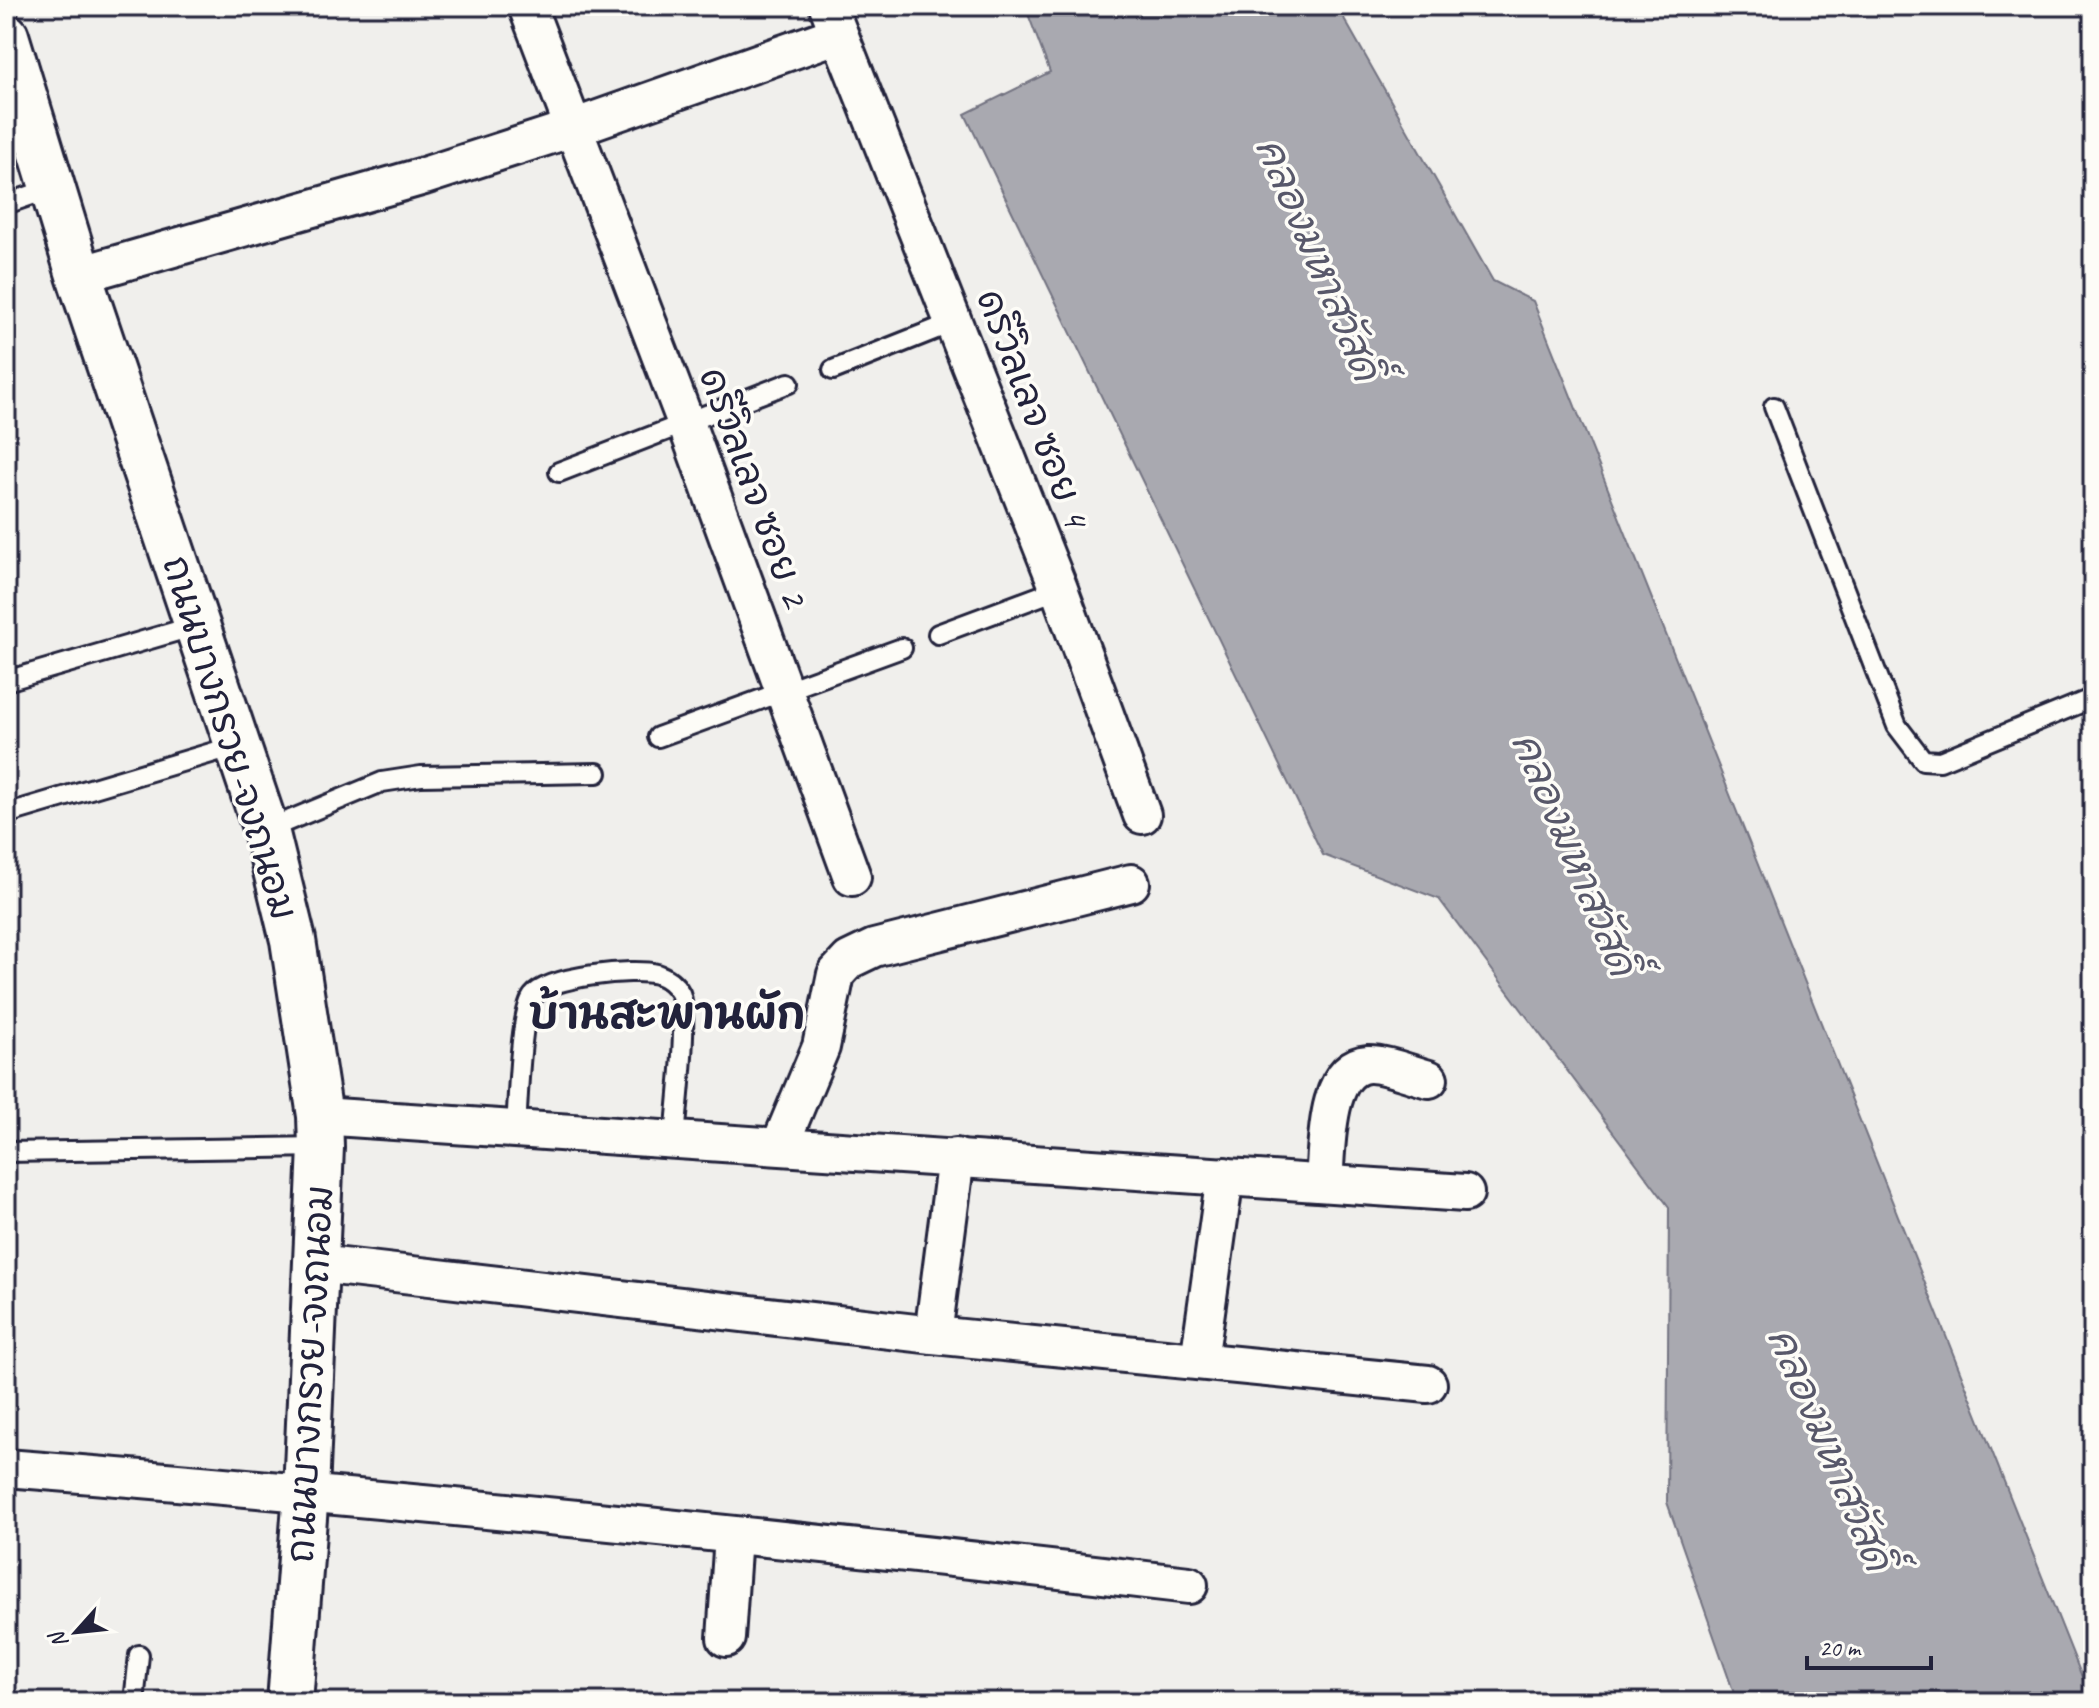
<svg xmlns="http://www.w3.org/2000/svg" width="2099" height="1708" font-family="Caveat,'Playpen Sans Thai',sans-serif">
<rect width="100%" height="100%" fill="#f0efec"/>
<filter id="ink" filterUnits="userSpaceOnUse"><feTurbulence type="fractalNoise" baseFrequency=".0125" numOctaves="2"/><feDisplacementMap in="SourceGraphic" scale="16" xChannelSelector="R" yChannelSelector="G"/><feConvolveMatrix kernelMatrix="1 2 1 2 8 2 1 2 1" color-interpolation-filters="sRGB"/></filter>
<g filter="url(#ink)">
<polygon fill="#a9a9b0" stroke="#737381" stroke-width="2" points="1025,6 1337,6 1493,281 1533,301 2092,1702 1737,1702 1667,1502 1669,1207 1439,899 1323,855 965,114 1050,72"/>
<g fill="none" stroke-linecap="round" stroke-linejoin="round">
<defs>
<g id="lane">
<polyline points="6,204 52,188"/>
<polyline points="833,370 954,322"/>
<polyline points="1774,407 1897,726 1923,760 1940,761 2093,698"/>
<polyline points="559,472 789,383"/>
<polyline points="938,634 1059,589"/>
<polyline points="6,681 198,625"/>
<polyline points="658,737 902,648"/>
<polyline points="6,814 238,745"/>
<polyline points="266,830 382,782 421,776 597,773"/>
<path d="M516,1128C518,1103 520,1011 533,996C549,976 634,968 657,974C666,977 675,984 680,993C689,1012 677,1111 675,1138"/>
<polyline points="6,1152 321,1147"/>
<polyline points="134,1702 139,1655"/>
</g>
<g id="street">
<polyline points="527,6 686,423 852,877"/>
<polyline points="828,6 1059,589 1142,815"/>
<polyline points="79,275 424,176 573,128 839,34"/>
<polyline points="320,1116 1465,1193"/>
<polyline points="780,1145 821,1047 836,974 849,960 874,948 1131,883"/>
<path d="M1324,1183C1327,1150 1324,1067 1368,1064C1383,1063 1413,1075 1429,1079"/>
<polyline points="317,1264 933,1335 1428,1384"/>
<polyline points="933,1335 956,1157"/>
<polyline points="1199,1361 1225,1176"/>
<path d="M6,1468C401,1499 795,1539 1189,1585"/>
<polyline points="726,1638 733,1536"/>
</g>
<polyline id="secondary" points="6,36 79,275 266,830 293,940 320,1116 321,1147 306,1492 290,1702"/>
</defs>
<use href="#lane" stroke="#22223b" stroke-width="24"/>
<use href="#street" stroke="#22223b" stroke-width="42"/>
<use href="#secondary" stroke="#22223b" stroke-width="50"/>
<use href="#lane" stroke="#fdfcf7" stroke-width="18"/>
<use href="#street" stroke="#fdfcf7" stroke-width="36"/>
<use href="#secondary" stroke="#fdfcf7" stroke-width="44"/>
</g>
</g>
<g text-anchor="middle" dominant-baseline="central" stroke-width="7" stroke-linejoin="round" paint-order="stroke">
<g font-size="38" fill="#22223b" stroke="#fdfcf7">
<text transform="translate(1033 408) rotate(69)">ดรีวิลเลจ ซอย 4</text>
<text transform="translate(754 487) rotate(70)">ดรีวิลเลจ ซอย 2</text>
<text transform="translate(230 738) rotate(73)">ถนนบางกรวย-จงถนอม</text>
<text transform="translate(310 1374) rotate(-87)">ถนนบางกรวย-จงถนอม</text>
</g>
<g font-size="40" font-style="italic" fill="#58586a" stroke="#fdfcf7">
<text transform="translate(1318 259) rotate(67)">คลองมหาสวัสดิ์</text>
<text transform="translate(1574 854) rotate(67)">คลองมหาสวัสดิ์</text>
<text transform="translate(1830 1449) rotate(67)">คลองมหาสวัสดิ์</text>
</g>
<g font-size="42" font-weight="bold" fill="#22223b" stroke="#fdfcf7">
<text x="667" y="1014">บ้านสะพานผัก</text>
</g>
</g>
<rect width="2099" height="1708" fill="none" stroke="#fdfcf7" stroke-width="32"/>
<rect x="16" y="16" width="2067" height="1676" fill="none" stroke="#22223b" stroke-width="3" filter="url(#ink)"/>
<g transform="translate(76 1632) rotate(243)" stroke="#fdfcf7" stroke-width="6" paint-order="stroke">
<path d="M0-6L14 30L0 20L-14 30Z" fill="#22223b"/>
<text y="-12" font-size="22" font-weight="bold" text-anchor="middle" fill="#22223b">N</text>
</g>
<path d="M1807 1656v12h124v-12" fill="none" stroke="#22223b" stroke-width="4"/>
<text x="1819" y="1656" font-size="24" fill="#22223b" stroke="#fdfcf7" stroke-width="6" paint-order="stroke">20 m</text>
</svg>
